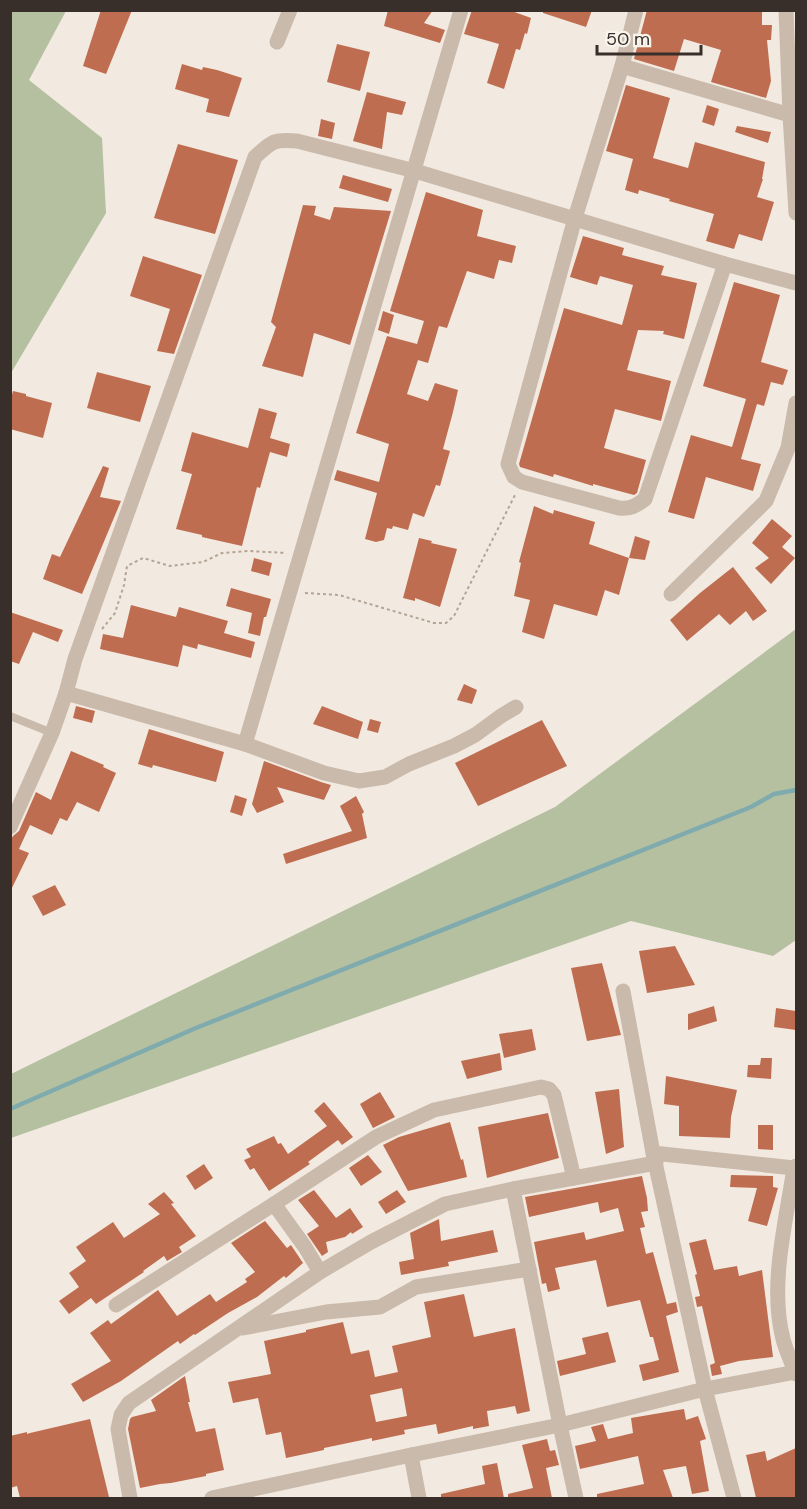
<svg xmlns="http://www.w3.org/2000/svg" width="807" height="1509" font-family="'DM Sans',sans-serif">
<rect width="100%" height="100%" fill="#f2eae0"/>
<g fill="#b5c0a0">
<polygon points="11,10 66,11 29,80 102,138 106,213 11,373"/>
<polygon points="796,629 796,940 773,956 631,921 11,1138 11,1074 555,807"/>
</g>
<g fill="none" stroke-linecap="round" stroke-linejoin="round">
<polyline stroke="#80abae" stroke-width="4.5" points="10,1109 196,1028 751,807 774,794 796,790"/>
</g>
<g fill="#bf6d50" fill-rule="evenodd">
<polygon points="101,10 132,10 106,74 83,66"/>
<polygon points="388,10 433,10 424,23 445,30 440,43 384,26"/>
<polygon points="472,10 509,10 531,18 527,34 525,33 520,50 516,49 504,89 487,83 499,44 464,34"/>
<polygon points="543,10 592,10 586,27 543,13"/>
<polygon points="647,10 762,10 762,25 772,25 771,40 767,40 771,81 766,98 711,82 721,50 684,39 674,71 634,59"/>
<polygon points="337,44 370,52 360,91 327,82"/>
<polygon points="182,64 202,70 203,67 217,70 242,78 229,117 206,112 209,99 175,89"/>
<polygon points="626,85 670,98 653,158 688,168 695,142 765,162 762,179 763,179 757,197 774,202 762,241 739,234 734,249 706,241 714,214 669,201 670,199 639,190 638,194 625,190 633,159 606,151"/>
<polygon points="367,92 406,102 402,115 387,112 382,149 353,141"/>
<polygon points="707,105 719,109 714,126 702,122"/>
<polygon points="321,119 335,123 332,139 318,136"/>
<polygon points="737,126 771,132 768,143 735,132"/>
<polygon points="178,144 238,160 215,234 154,218"/>
<polygon points="343,175 392,189 388,202 339,188"/>
<polygon points="426,192 483,210 477,236 516,246 512,263 499,260 494,279 467,271 447,328 439,326 428,363 418,360 407,394 428,401 435,383 458,390 453,412 443,449 450,451 440,486 436,485 424,517 413,513 408,530 393,526 392,529 387,528 384,540 376,542 365,539 377,493 334,480 337,470 379,482 389,444 356,433 387,336 417,344 424,321 390,311"/>
<polygon points="303,205 316,206 314,215 330,220 334,207 391,211 350,345 314,333 303,377 262,366 276,327 271,322"/>
<polygon points="583,236 624,248 622,255 664,266 661,275 697,283 684,339 663,334 664,331 638,330 627,370 671,381 661,421 615,409 604,448 646,460 637,493 634,495 593,484 593,486 554,474 553,477 520,467 519,464 564,308 622,325 633,285 600,276 597,285 570,277"/>
<polygon points="143,256 202,275 174,354 157,351 170,309 130,296"/>
<polygon points="734,282 780,295 761,362 788,370 783,385 771,382 764,406 757,404 741,459 761,464 753,491 706,477 694,519 668,512 691,435 732,447 746,399 703,386"/>
<polygon points="383,311 394,315 389,334 378,330"/>
<polygon points="97,372 151,386 140,422 87,408"/>
<polygon points="13,391 26,394 26,396 52,403 43,438 10,429 10,402"/>
<polygon points="259,408 277,413 270,438 290,444 287,457 270,452 260,488 257,487 242,546 202,537 202,535 176,529 192,474 181,471 192,432 248,448"/>
<polygon points="103,466 109,468 100,497 121,501 82,594 43,579 52,554 60,557"/>
<polygon points="534,506 553,514 554,510 595,522 589,544 629,558 619,595 605,590 597,616 554,604 544,639 522,632 530,600 514,596 521,563 519,562"/>
<polygon points="772,519 792,536 782,547 795,558 771,584 755,568 769,558 752,543"/>
<polygon points="635,536 650,541 645,560 629,558"/>
<polygon points="419,538 432,541 431,543 457,549 440,607 415,598 415,601 403,598"/>
<polygon points="254,558 272,563 269,576 251,571"/>
<polygon points="733,567 767,611 753,621 746,611 730,625 719,614 687,641 670,620 700,593"/>
<polygon points="231,588 271,599 266,617 264,617 260,636 248,633 252,613 226,606"/>
<polygon points="131,605 176,617 179,607 228,621 224,633 255,642 251,658 198,644 197,649 183,645 178,667 100,649 103,634 123,638"/>
<polygon points="10,612 63,630 58,642 33,632 19,664 10,661"/>
<polygon points="464,684 477,690 472,704 457,700"/>
<polygon points="76,706 95,711 92,723 73,718"/>
<polygon points="322,706 363,722 358,739 313,724"/>
<polygon points="370,719 381,722 378,733 367,730"/>
<polygon points="542,720 567,766 478,806 455,763"/>
<polygon points="149,729 224,752 216,782 153,765 152,768 138,764"/>
<polygon points="71,751 104,765 103,767 116,773 99,812 77,802 67,821 60,818 52,835 30,825 19,849 29,853 10,892 10,841 13,836 19,831 36,792 51,800"/>
<polygon points="264,761 321,782 331,785 324,800 277,787 284,802 257,813 252,804"/>
<polygon points="235,795 247,799 242,816 230,812"/>
<polygon points="356,796 364,812 362,814 367,838 286,864 283,854 352,831 340,806"/>
<polygon points="55,885 66,905 43,916 32,896"/>
<polygon points="675,946 695,985 647,993 639,951"/>
<polygon points="602,963 621,1035 587,1041 571,968"/>
<polygon points="714,1006 717,1021 688,1030 688,1014"/>
<polygon points="776,1008 796,1011 796,1030 774,1027"/>
<polygon points="532,1029 536,1050 504,1058 499,1034"/>
<polygon points="500,1053 502,1070 467,1079 461,1061"/>
<polygon points="761,1058 772,1058 771,1079 747,1077 748,1065 760,1065"/>
<polygon points="666,1076 737,1090 731,1117 730,1138 679,1136 679,1106 664,1104"/>
<polygon points="619,1089 624,1147 606,1154 595,1092"/>
<polygon points="380,1092 395,1117 373,1128 360,1104"/>
<polygon points="324,1102 353,1137 342,1145 338,1140 308,1162 310,1164 269,1191 254,1168 250,1170 244,1160 251,1157 246,1149 274,1136 278,1144 281,1143 288,1154 327,1126 314,1111"/>
<polygon points="548,1113 559,1158 487,1178 478,1127"/>
<polygon points="450,1122 461,1160 463,1159 467,1177 408,1191 383,1145 399,1137"/>
<polygon points="758,1125 773,1125 773,1150 758,1149"/>
<polygon points="368,1155 382,1172 361,1186 349,1168"/>
<polygon points="204,1164 213,1178 195,1190 186,1176"/>
<polygon points="731,1175 773,1176 773,1187 778,1188 767,1226 748,1221 757,1188 730,1187"/>
<polygon points="642,1176 647,1198 648,1211 641,1212 645,1227 640,1228 646,1254 653,1252 667,1304 676,1302 678,1312 666,1316 679,1372 643,1381 639,1365 659,1360 653,1337 650,1337 640,1300 607,1307 596,1260 555,1268 560,1289 548,1292 546,1283 542,1284 534,1242 584,1232 586,1240 624,1231 618,1208 600,1213 598,1202 529,1217 525,1197"/>
<polygon points="314,1190 336,1218 350,1208 363,1227 352,1234 351,1232 345,1237 326,1242 328,1252 322,1256 307,1234 319,1226 298,1200"/>
<polygon points="397,1190 406,1202 386,1214 378,1202"/>
<polygon points="164,1192 174,1203 171,1204 196,1236 179,1247 182,1252 167,1261 164,1256 143,1271 144,1272 96,1304 91,1298 69,1314 59,1301 79,1287 69,1273 86,1261 76,1247 113,1222 124,1238 160,1214 148,1204"/>
<polygon points="439,1219 441,1241 493,1230 498,1252 448,1262 449,1266 401,1275 399,1262 414,1259 410,1233"/>
<polygon points="265,1221 287,1248 291,1245 303,1263 286,1278 284,1276 257,1297 228,1313 195,1335 194,1334 180,1344 178,1341 121,1381 83,1402 71,1384 111,1361 90,1333 108,1320 111,1324 158,1290 177,1316 210,1294 216,1302 247,1282 245,1279 255,1272 231,1243"/>
<polygon points="706,1239 714,1270 737,1266 739,1276 762,1270 773,1357 739,1361 720,1366 722,1374 712,1376 710,1365 715,1363 702,1306 697,1307 695,1297 700,1296 695,1275 697,1274 689,1243"/>
<path d="M464,1294L474,1337L515,1328L530,1411L517,1414L515,1406L487,1411L489,1426L473,1429V1426L438,1434L436,1424L404,1430L405,1434L372,1441V1438L324,1448V1450L286,1458L281,1432L266,1435L258,1398L233,1403L228,1382L271,1374L264,1341L306,1332V1330L343,1322L351,1354L369,1350L375,1377L398,1372L392,1346L431,1337L424,1302ZM402,1388L407,1416L376,1422L370,1395Z"/>
<polygon points="608,1332 616,1362 560,1376 557,1361 586,1354 582,1338"/>
<polygon points="185,1376 190,1402 188,1402 196,1432 215,1428 224,1470 206,1474 206,1476 171,1483 160,1484 140,1488 128,1429 130,1419 132,1417 156,1411 151,1400"/>
<polygon points="684,1409 686,1420 698,1416 706,1439 700,1441 709,1491 692,1494 686,1466 663,1470 673,1498 597,1498 597,1494 644,1484 638,1456 580,1469 575,1446 596,1441 591,1427 603,1424 608,1439 633,1433 631,1418"/>
<polygon points="90,1419 109,1497 103,1498 20,1498 17,1486 10,1488 10,1436 27,1432 27,1434 30,1433"/>
<polygon points="547,1439 550,1451 555,1450 559,1465 546,1468 552,1498 508,1498 508,1494 533,1488 522,1445"/>
<polygon points="796,1448 796,1498 756,1498 746,1455 765,1451 767,1461"/>
<polygon points="497,1463 504,1498 441,1498 441,1494 485,1484 482,1466"/>
</g>
<g fill="none" stroke-linecap="round" stroke-linejoin="round">
<g stroke="#b5a496" stroke-width="2" stroke-dasharray="3 3" stroke-linecap="butt">
<polyline points="305,593 339,595 434,623 446,623 454,616 515,495"/>
<polyline points="102,629 115,613 124,585 127,566 143,558 170,566 203,562 222,553 249,551 286,553"/>
</g>
<polyline stroke="#cabaac" stroke-width="8" points="10,716 52,733"/>
<g stroke="#cabaac" stroke-width="15">
<path d="M636,10L622,66L575,218L508,464L514,477L522,482L619,508C631,509 636,506 645,499L725,264"/>
<polyline points="786,10 790,115 796,213"/>
<polyline points="277,42 290,10"/>
<polyline points="622,66 790,115"/>
<polyline points="671,594 766,501 788,448 796,403"/>
<path d="M516,707L501,716L475,735L454,746L409,764L385,777L359,781L324,773L245,744L66,693L75,659L255,157C272,141 274,139 297,141L415,171L725,264L796,283"/>
<polyline points="245,744 461,10"/>
<polyline points="10,827 52,733 66,693"/>
<polyline points="623,991 653,1153 705,1389 734,1498"/>
<polyline points="653,1153 794,1168 796,1166"/>
<path d="M794,1168C786,1222 769,1285 783,1339C786,1351 792,1363 796,1374"/>
<polyline points="513,1189 560,1425 576,1498"/>
<polyline points="274,1204 305,1247 320,1272"/>
<polyline points="116,1305 274,1204 376,1137 434,1110 541,1087 549,1089 554,1095 574,1178"/>
<polyline points="243,1328 326,1312 380,1307 416,1287 529,1269"/>
<polyline points="411,1455 419,1498"/>
<polyline points="130,1498 118,1429 121,1415 129,1403 320,1272 371,1242 445,1204 513,1189 656,1163"/>
<polyline points="212,1498 411,1455 560,1425 705,1389 796,1372"/>
</g>
</g>
<rect width="807" height="1509" fill="none" stroke="#382f2b" stroke-width="24"/>
<path d="M597 45v9h104v-9" fill="none" stroke="#382f2b" stroke-width="3"/>
<text x="606" y="45" font-size="18" fill="#382f2b" stroke="#f9f4ec" stroke-width="4.5" paint-order="stroke">50 m</text>
</svg>
